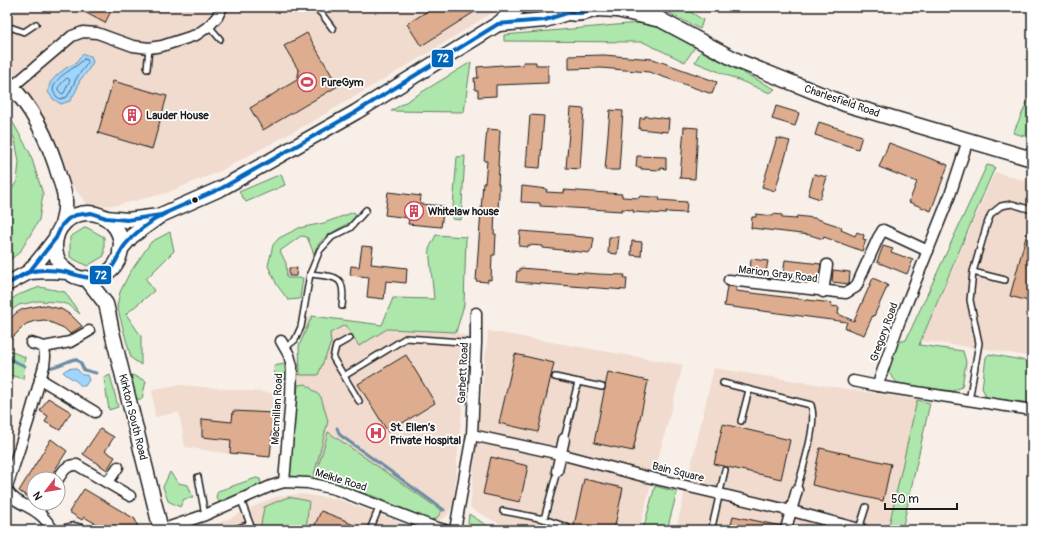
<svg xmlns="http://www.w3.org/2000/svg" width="1039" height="537" font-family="Pangolin,sans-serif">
<rect width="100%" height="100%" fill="#f8efe9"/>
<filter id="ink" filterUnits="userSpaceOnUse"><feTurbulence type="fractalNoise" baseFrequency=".025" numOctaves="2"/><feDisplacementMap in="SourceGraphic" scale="8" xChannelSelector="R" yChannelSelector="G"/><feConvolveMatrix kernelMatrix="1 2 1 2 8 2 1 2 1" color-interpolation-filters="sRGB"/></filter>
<g filter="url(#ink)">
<g fill="#f0dbce">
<polygon points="7,7 501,7 433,50 315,120 218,172 166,193 118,205 89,206 69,182 36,114 13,72 7,68"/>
<polygon points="995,172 1032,183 1032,357 987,349 921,341"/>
<polygon points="306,316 382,326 387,329 456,332 469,337 453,505 447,516 434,523 289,478 296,373"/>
<polygon points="488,331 683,365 639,530 511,530 470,508"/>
<polygon points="714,368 924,401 895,530 676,530"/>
<polygon points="181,385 273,393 274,413 271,457 229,454 185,447 179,412 155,417 152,389"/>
<polygon points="301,494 340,500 402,523 417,530 202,530 235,516 261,503 276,497"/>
</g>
<g fill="#ade7ab" stroke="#648264">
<polygon points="657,7 683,7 703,20 700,29"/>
<polygon points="639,23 655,24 695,47 685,62 643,42 504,41 504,35"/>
<polygon points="701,51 767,85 775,89 770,93 695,62"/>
<polygon points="471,62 464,112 391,111"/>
<polygon points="1032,92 1032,138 1013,133"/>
<polygon points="7,112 30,153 43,194 39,220 20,252 7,262 7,197 17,181 19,162 15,140 7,125"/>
<polygon points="465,156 461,220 452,219 457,157"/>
<polygon points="987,165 995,167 919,345 963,351 966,362 962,387 953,391 899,385 888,372 887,358 892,344 906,340"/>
<polygon points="281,174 285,185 246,202 239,192"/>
<path d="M354,212L357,217C346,227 327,232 318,245C316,247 315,251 314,254L307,237L301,236L280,251L286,263L287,278H303L300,299L288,300L277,285L268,266L273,245L279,238L299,228L324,223Z"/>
<polygon points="86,227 104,237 104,256 87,266 70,257 70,237"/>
<polygon points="170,232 174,251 146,279 154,291 126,314 141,336 141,365 131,358 117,306 120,292 129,274 151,242"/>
<polygon points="436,235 466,237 464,305 456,332 387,329 359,346 345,325 330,333 331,343 318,375 300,375 299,346 312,316 382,325 393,298 434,299 429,249"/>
<polygon points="40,287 65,292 80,314 69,305 58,302 38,301 19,305 7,313 7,302 18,295"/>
<polygon points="7,350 25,357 23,379 7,374"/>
<polygon points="989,354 1032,362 1032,403 987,398 982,388 986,357"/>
<polygon points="284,364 287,378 276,384 274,366"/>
<polygon points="110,375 118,407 109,410 104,378"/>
<polygon points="132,375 146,381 142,399 134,399 129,379"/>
<polygon points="306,384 321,397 328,421 313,479 288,476 298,385"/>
<polygon points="917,400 930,403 902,530 888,530"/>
<polygon points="328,432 442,511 436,519 430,520 373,496 315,478"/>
<polygon points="170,472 178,483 188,485 193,498 184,499 180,507 168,501 163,487"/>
<polygon points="256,478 260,479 261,484 220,503 216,497 218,491"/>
<polygon points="655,486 677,492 667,530 643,530"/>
<polygon points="288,497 309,501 306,530 260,530 264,507"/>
<polygon points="469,514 494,530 478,530 468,523"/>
</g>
<g fill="#9fd6ff" stroke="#6b8ca4">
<polygon points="83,54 91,56 93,62 87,72 80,80 76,91 70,101 61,104 53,99 48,92 50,83 57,75 66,68 76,63"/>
<path d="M74,368L78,370L82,375H87L89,380L85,386H81C76,379 69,378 63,372L67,369Z"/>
</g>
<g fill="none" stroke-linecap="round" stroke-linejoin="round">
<g stroke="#506677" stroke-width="1">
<path d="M84,59L87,60L88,62C85,68 79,73 76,79C73,85 71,91 67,97L60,99L56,96L53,91C54,75 75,70 84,59Z"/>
<polygon points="67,78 70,80 64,93 62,94 58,90 58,88"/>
</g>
<g stroke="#6b8ca4" stroke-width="3">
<polyline points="7,358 25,366"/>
<path d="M48,368C58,367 65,362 75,359L80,362L84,370L96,373"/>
<polyline points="337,428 340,435 444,510"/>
<polyline points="468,527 471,530"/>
</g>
</g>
<g fill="#dead8f" stroke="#1c1c1c">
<polygon points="75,7 113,7 105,23"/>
<polygon points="434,7 482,7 421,46 407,24"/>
<polygon points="307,33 338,86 263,130 250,108 297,80 299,71 284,46"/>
<polygon points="604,55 653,59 717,82 712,94 649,72 601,68 569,69 569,56"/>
<polygon points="523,62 536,62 536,65 548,65 548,83 496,85 496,96 478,97 478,90 475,90 474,78 478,78 477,67 502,65 503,66 523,65"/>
<polygon points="113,81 167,96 152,149 98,133"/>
<polygon points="776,106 799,113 795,126 772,119"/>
<polygon points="571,108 584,109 580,169 566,168"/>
<polygon points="610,110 623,111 619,170 605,170"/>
<polygon points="530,115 544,116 540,168 526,167"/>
<polygon points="645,116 669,119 668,132 639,129 640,118 645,118"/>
<polygon points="819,122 862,136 858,149 815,135"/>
<polygon points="684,127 698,128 695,179 680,178"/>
<polygon points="487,129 500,130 498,166 499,166 498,184 499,184 499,193 498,209 495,209 494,234 496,234 495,255 492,255 491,280 488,279 488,282 476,281 483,183 485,183 487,161 484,161"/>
<polygon points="777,138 790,141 775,191 762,187"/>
<polygon points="889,143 948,165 931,211 909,202 917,182 879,167"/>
<polygon points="637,156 666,157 666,169 661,168 661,170 641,169 641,167 636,167"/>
<polygon points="814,174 827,177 820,199 808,195"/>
<polygon points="522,186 547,189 546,192 564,193 564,190 607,193 622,194 622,197 639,198 640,196 652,197 660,197 659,200 687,202 686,213 666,212 666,214 633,212 633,210 622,209 622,211 540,206 540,203 521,202"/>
<polygon points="388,192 421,196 420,204 444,206 441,227 408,224 409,218 385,215"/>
<polygon points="756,214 773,216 773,214 782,215 782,218 796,219 797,216 814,218 842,227 841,230 855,236 857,232 864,235 863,239 866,240 862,251 824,237 823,239 810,235 751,228 752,217 756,217"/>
<polygon points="1030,222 1032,222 1032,302 1010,296"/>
<polygon points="520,231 574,235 574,236 594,238 592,250 590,250 590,253 543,248 543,246 528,245 528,247 519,246"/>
<polygon points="609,237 619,237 617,254 608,253"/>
<polygon points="632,241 642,242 641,256 631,255"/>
<polygon points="362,246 373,247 371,264 407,268 406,283 386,281 384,299 367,297 369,277 350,275 351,266 359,267"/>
<polygon points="883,246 893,249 891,252 913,260 907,274 877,262"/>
<polygon points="751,259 768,261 766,272 750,270"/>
<polygon points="785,260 821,264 819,277 814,277 814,279 783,276"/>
<polygon points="289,268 297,268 296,276 289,276"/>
<polygon points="520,268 598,274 625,275 624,278 627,278 626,290 516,282 517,271 520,271"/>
<polygon points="833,270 850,272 849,284 832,282"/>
<polygon points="873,278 888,285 874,316 873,315 864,335 845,328 847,322 724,306 727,286 736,287 736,291 832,303 831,306 839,307 838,314 854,321"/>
<polygon points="43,305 61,309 71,315 82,326 70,334 64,328 45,320 35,321 26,324 7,343 7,322 16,313 23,309"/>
<polygon points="515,354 554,363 538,432 499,423"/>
<polygon points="406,355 435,403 388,432 358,384"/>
<polygon points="608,372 648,381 633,451 594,443"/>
<polygon points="48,398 71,412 60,430 45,422 48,416 40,411"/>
<polygon points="233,411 274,413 270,457 230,453 231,440 202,437 202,419 232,422"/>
<polygon points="723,424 790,440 781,479 714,464"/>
<polygon points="100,429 114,437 105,451 115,457 107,470 83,454"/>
<polygon points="51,439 67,451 49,479 34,479 34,501 19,491"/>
<polygon points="820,448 891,464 883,501 812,485"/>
<polygon points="491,457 528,466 520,502 483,494"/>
<polygon points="584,479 623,488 614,530 573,530"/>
<polygon points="84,489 135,519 139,530 107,530 84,517 82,520 69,512"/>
<polygon points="321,511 347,521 347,522 365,530 323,530 314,527"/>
<polygon points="733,516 781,526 782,530 730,530"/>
</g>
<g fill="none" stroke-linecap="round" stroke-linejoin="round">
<defs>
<g id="lane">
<polyline points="313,7 321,13 333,29"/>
<polyline points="7,26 24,32 36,24"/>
<polyline points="209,26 220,39"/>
<polyline points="147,69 149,48"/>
<polyline points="973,272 1005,280"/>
<path d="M310,274C337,277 346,275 342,306"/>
<polyline points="285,348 295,340 301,327 310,274 320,250 332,237 350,228 366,210"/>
<polyline points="344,376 333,358 336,346 350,338"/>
<polyline points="555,377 602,387"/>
<path d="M723,383L811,405C818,424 802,469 797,490"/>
<polyline points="359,401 344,376 406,338 476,343"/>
<polyline points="969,401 979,343 970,300 973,272 987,224 991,214 1001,206 1012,204 1032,210"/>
<polyline points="741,421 749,390"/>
<polyline points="564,439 578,382"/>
<polyline points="198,477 205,515"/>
<polyline points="241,500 250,524 250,530"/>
<polyline points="503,511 544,519 567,527"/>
<polyline points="544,519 557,471"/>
<polyline points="712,527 725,470"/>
<polyline points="859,529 866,507"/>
<polyline points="232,530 250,524"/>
<polyline points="370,530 380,505"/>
</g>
<g id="street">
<polyline points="12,87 72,36 83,32 97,33 133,46 149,48 162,46 196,35 209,26 217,17 222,7"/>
<polyline points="968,140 950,195 899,323 880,378 878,386 1032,410"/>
<polyline points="729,280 846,293 856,287 878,238 883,230 928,251"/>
<polyline points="823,292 827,265"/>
<polyline points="281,341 289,355 292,366 291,397 284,482"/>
<polyline points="31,343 44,347"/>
<polyline points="40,379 95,412"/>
<polyline points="853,381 878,386"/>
<polyline points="472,435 560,454 643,476 792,511 863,530"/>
<polyline points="557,471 564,439"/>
<path d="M58,479C63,471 67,464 77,465L130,496"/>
<polyline points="108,482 118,467"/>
<polyline points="7,487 28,422 44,366 45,357 44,347 70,342 89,331"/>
<path d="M7,490C13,502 28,505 38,513C44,517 49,524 53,530"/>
<polyline points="38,512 44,503"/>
<polyline points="787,525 797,490"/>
<polyline points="65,530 74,528 81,530"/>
<polyline points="161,530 205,515 271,486 284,482 308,483 335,489 431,526 445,530"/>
<polyline points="455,530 472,435 476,343 476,313"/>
</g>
<g id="secondary">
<polyline points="645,7 661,20 738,61 845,104 1032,159"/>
<path d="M560,8C562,9 565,12 568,13C578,15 592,12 601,7"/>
<polyline points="596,9 617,10 656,19"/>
<polyline points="499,24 545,20 567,13"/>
<path d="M7,82C33,107 50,144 60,179C62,186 65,193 65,200C66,209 64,217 62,225"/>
<circle cx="88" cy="246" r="33"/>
<polyline points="106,218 127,220 159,216"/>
<polyline points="120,250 132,236 161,215 222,188 356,112 498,24 519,7"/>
<polyline points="29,272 49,271 68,272"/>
<polyline points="86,278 106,304 108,312 112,332 161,530"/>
<polyline points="7,284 29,272 43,255 56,238"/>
</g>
</defs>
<use href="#lane" stroke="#1c1c1c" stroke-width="8"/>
<use href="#street" stroke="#1c1c1c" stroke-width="13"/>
<use href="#secondary" stroke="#1c1c1c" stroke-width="17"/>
<use href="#lane" stroke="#fff" stroke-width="5"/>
<use href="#street" stroke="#fff" stroke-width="10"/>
<use href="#secondary" stroke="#fff" stroke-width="14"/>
<defs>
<g id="bus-1">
<path d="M13,281C18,278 23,274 29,272C40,269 55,270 66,272C79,275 88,281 101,275C117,268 116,256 125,245C136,231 151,221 166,213"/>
<polyline points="7,284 29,272 56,238 62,225 68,219 76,215 91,213 106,218 127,220 161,215 222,188 356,112 498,24 545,20 567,13 581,13 601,7"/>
</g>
</defs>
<use href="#bus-1" stroke="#fff" stroke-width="7"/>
<use href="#bus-1" stroke="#0065bd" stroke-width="4"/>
</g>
</g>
<defs>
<symbol id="stadium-ring" viewBox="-11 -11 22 22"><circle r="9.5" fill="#fff" stroke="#d1495b" stroke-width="1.5"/><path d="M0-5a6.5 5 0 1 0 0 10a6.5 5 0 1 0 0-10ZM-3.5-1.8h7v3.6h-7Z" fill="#d1495b"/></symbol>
<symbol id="building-ring" viewBox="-11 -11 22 22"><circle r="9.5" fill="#fff" stroke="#d1495b" stroke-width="1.5"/><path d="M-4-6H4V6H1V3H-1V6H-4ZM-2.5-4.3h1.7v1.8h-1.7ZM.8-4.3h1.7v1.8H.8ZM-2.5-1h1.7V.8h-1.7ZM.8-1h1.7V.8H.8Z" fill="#d1495b"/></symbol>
<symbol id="hospital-ring" viewBox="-11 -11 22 22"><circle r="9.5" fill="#fff" stroke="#d1495b" stroke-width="1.5"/><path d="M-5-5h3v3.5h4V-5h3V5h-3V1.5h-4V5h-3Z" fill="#d1495b"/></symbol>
</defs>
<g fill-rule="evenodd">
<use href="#stadium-ring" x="296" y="71" width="22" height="22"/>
<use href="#building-ring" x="121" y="104" width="22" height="22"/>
<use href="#building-ring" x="403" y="200" width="22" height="22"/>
<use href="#hospital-ring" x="365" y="422" width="22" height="22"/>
</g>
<circle fill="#1c1c1c" stroke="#fff" stroke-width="1.5" cx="195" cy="200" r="3.5"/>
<g text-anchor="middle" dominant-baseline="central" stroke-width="3.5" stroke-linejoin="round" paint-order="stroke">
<g font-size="11" font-weight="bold" fill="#1c1c1c" stroke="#fff" text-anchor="start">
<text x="321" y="82">PureGym</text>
<text x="146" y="115">Lauder House</text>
<text x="428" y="211">Whitelaw house</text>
<text x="390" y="427">St. Ellen’s<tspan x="390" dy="13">Private Hospital</tspan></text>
</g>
<g font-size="11" fill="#1c1c1c" stroke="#fff">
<text transform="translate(842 101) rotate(19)">Charlesfield Road</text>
<text transform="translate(778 274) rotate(7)">Marion Gray Road</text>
<text transform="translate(884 332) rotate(-70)">Gregory Road</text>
<text transform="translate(463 373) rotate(-87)">Garbett Road</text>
<text transform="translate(277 409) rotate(-87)">Macmillan Road</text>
<text transform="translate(133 417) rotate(76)">Kirkton South Road</text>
<text transform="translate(678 472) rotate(14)">Bain Square</text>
<text transform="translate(341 480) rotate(17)">Meikle Road</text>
</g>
</g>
<g stroke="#fff" stroke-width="1.5">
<rect x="431" y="49" width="23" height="19" rx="4" fill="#0065bd"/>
<rect x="89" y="265" width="23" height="20" rx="4" fill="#0065bd"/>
</g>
<g font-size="11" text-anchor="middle" font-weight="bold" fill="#fff">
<text x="443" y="62">72</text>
<text x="101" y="279">72</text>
</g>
<rect width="1039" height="537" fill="none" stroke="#fff" stroke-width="24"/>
<rect x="12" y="12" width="1015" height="513" fill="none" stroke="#1c1c1c" stroke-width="1.5" filter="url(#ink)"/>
<g transform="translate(46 491) rotate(239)"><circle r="19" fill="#ffffff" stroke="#a4a4a4"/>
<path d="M0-3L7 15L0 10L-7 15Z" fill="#d1495b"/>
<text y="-6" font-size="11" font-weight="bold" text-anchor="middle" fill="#1c1c1c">N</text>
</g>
<path d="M885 503v6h72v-6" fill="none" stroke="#1c1c1c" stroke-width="2"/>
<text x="891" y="503" font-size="12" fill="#1c1c1c" stroke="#ffffff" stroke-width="3" paint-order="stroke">50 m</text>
</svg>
